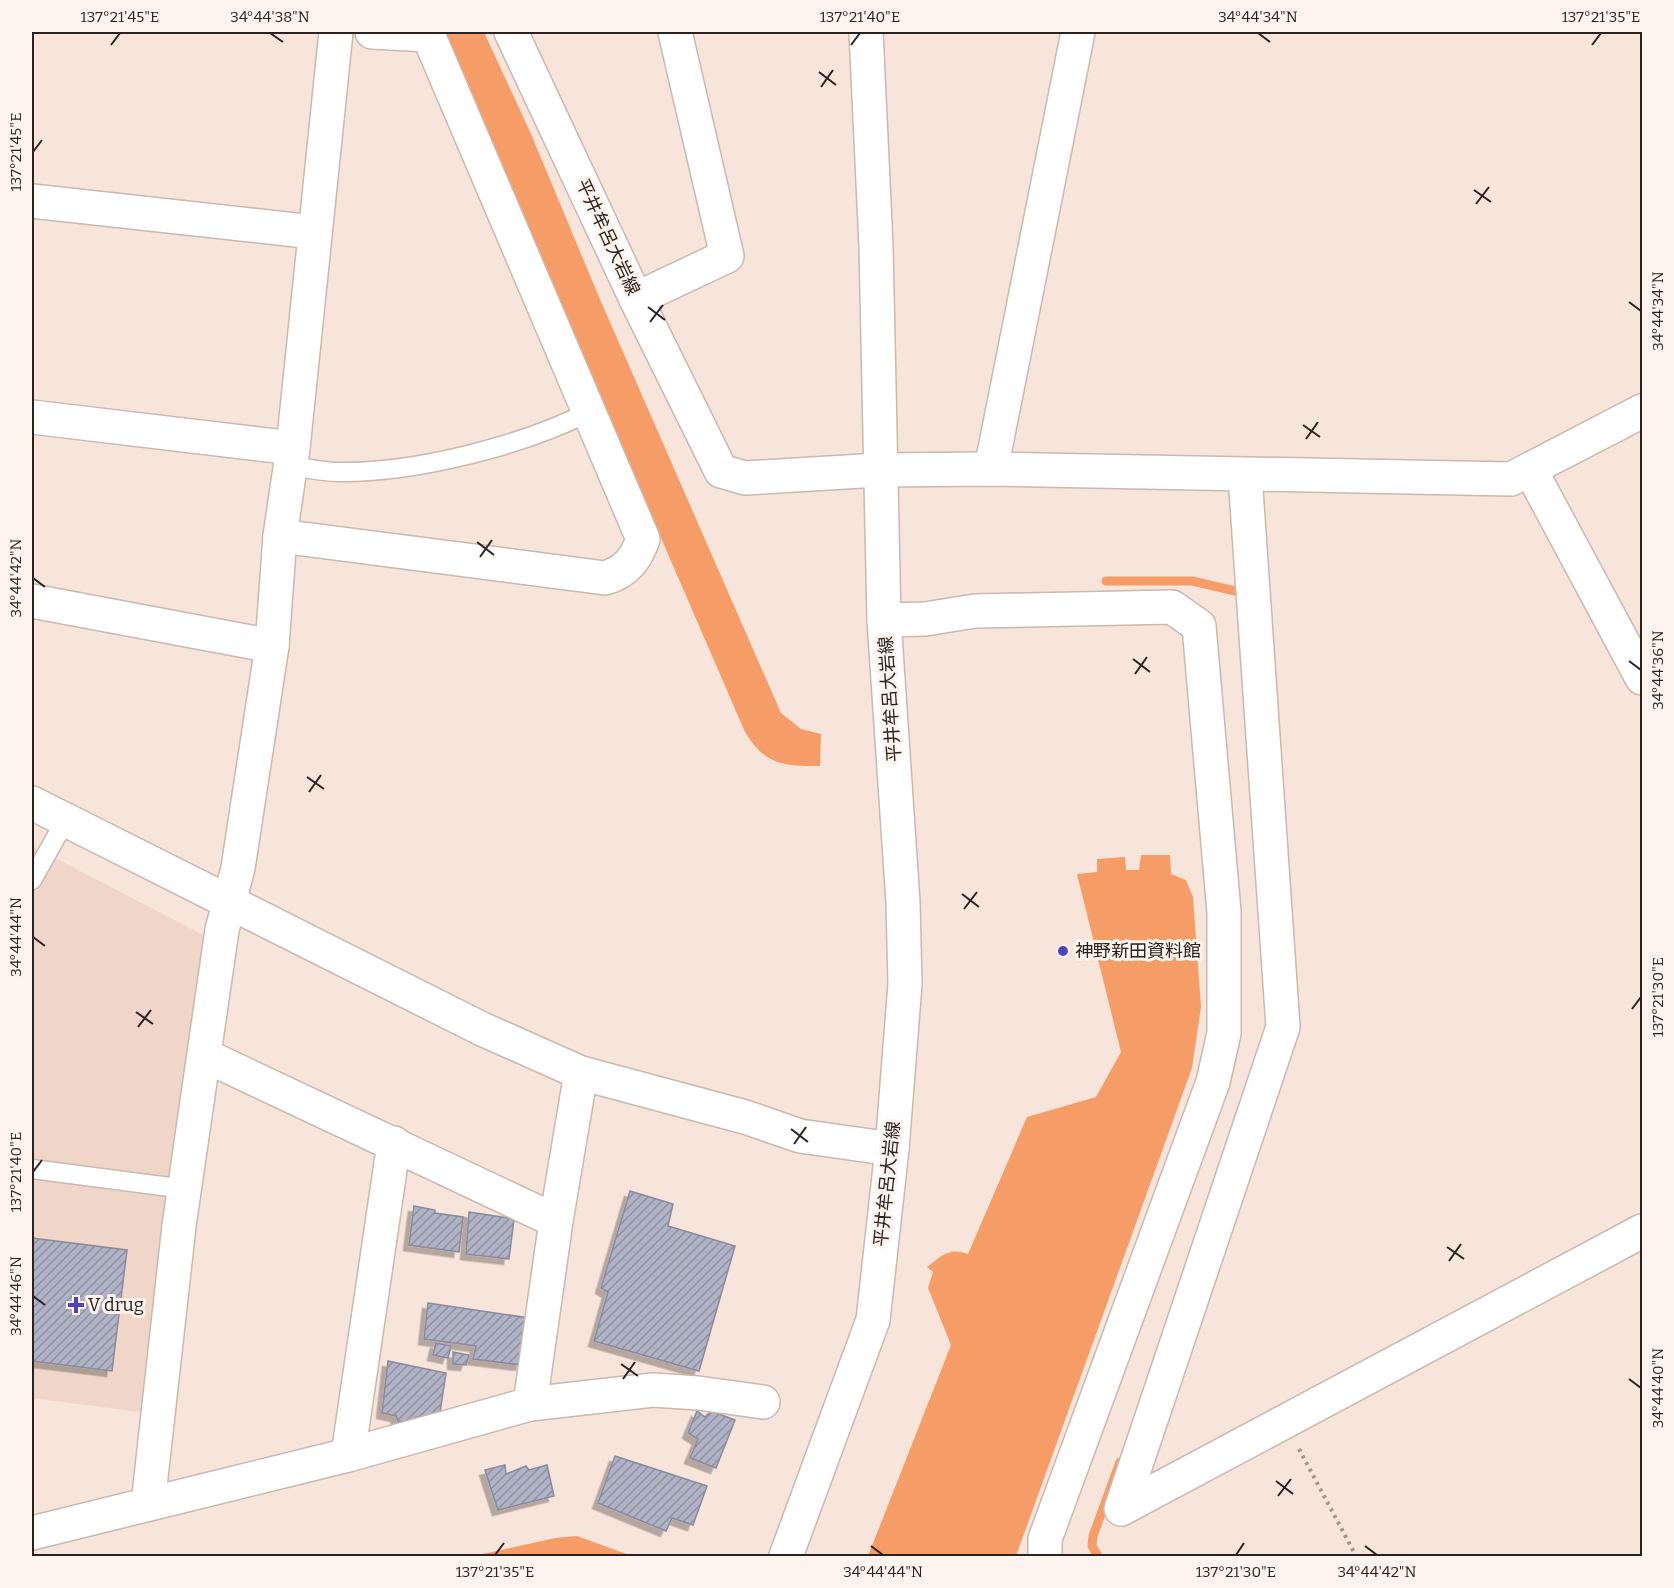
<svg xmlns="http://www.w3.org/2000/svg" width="1674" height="1588" font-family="Bitter,'Noto Sans JP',serif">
<defs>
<pattern id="building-hatch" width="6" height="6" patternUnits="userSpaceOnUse" patternTransform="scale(1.5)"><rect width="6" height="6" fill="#b0b3c5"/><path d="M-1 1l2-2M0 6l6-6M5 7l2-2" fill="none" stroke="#8f919f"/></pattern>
<filter id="shadow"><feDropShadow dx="-5.5" dy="5.5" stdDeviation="0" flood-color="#0004"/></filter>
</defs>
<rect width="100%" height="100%" fill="#f7e4da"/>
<polygon fill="#f0d6c8" points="32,846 205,936 164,1212 140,1412 32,1398"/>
<g fill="#f69c66">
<path d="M442,32H484L531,134L599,297L781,713L801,729L821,734L820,766C783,766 766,766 745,732Z"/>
<path d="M1141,855H1170L1171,874L1186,880L1193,897L1201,1007L1192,1068L1016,1556H868L951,1345L928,1288L933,1272L927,1267C942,1255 950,1247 968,1254L1027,1117L1096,1097L1121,1052L1077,874L1097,872V859L1125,857L1126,870H1139Z"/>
<polygon points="577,1536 632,1556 474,1556 555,1538"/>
</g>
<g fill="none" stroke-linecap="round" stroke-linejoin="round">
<g stroke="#f69c66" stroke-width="9">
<polyline points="1106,581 1192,581 1244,593 1244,595"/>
<polyline points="1098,1556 1092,1546 1093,1536 1120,1462"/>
</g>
</g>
<g fill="url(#building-hatch)" stroke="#898b9c" stroke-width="1.5" filter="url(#shadow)">
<polygon points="630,1191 673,1204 668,1226 735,1246 699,1371 594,1341 608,1292 601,1288"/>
<polygon points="414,1206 435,1210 435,1213 463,1217 459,1252 409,1245"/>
<polygon points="469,1212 514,1219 509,1259 466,1254"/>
<polygon points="32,1238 127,1250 112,1371 32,1361"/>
<polygon points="428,1303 529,1318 521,1365 473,1359 476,1346 424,1339"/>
<polygon points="436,1343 451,1346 448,1358 433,1355"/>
<polygon points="453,1352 469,1355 466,1365 453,1364"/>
<polygon points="388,1361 446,1373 439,1419 416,1417 416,1424 398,1421 396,1416 382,1413"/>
<polygon points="697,1411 705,1417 711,1411 735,1420 716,1468 690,1458 698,1439 688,1433"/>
<polygon points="615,1456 707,1486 693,1525 672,1518 666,1531 598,1503"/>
<polygon points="505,1465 506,1474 526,1466 529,1470 547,1465 554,1496 498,1510 485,1470"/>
</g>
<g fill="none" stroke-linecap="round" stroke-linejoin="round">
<defs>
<g id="lane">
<path d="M289,465C305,468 322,472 339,472C415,473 521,446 589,412"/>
<polyline points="32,880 65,821"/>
<polyline points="32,1169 185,1189"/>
</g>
<g id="street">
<polyline points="372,32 428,35"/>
<polyline points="32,201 314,232"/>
<polyline points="636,299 727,256 675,32"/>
<polyline points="32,417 293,448"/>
<polyline points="991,469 1078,32"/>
<polyline points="879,470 991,469 1511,479 1642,411"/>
<polyline points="1531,471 1642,678"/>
<polyline points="1245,475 1283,1027 1121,1509 1642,1231"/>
<path d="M280,536L605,578C626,572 636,559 643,539L427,32"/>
<polyline points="32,601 272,646"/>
<polyline points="884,620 925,619 975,611 1172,607 1199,626 1224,912 1224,1033 1213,1082 1045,1539 1045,1556"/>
<polyline points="206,1056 556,1221"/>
<polyline points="530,1404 556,1221 581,1073"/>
<polyline points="348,1455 394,1143"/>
<polyline points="148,1504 179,1226 222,930 238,868 272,646 280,536 293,448 336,32"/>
<polyline points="32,1533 348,1455 530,1404 653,1390 698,1393 763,1402"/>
</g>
<g id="secondary">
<polyline points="511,32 636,299 721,471 745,478 879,470"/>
<polyline points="32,803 482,1029 581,1073 745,1117 800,1136 892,1149"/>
<polyline points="786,1556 873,1320 892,1149 905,984 903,902 884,620 876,246 866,32"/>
</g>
</defs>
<use href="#lane" stroke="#cbb8ae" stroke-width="21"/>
<use href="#street" stroke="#cbb8ae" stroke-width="36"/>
<use href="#secondary" stroke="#cbb8ae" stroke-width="36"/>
<polyline stroke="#a5978f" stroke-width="4" stroke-dasharray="3 4.5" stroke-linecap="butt" points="1299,1449 1356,1556"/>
<use href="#lane" stroke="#fff" stroke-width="18"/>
<use href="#street" stroke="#fff" stroke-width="33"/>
<use href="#secondary" stroke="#fff" stroke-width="33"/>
</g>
<path fill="none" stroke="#29221e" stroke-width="2" d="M270,33L283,42M1258,33L1270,42M111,45L120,33M851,45L860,33M1592,45L1601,33M819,72L836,85M821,87L833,70M33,152L42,140M1474,190L1491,202M1476,204L1489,187M1629,302L1641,311M648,307L665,320M650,322L663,305M1303,425L1320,437M1306,439L1318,422M477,542L494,555M480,557L492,540M33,578L45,587M1133,659L1150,672M1629,661L1641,670M1135,674L1147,657M307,777L324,789M309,792L321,775M962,894L979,907M964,909L977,892M33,937L45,946M1632,1009L1641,997M136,1012L153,1024M138,1027L151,1010M791,1129L808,1142M794,1144L806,1127M33,1172L42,1160M1447,1247L1464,1259M1449,1261L1461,1244M33,1296L45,1305M621,1364L638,1376M623,1379L635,1362M1629,1379L1641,1388M1276,1481L1293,1494M1278,1496L1291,1479M871,1546L883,1555M1365,1546L1377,1555M495,1555L504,1543M1236,1555L1244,1543"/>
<g fill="#4c46bd" stroke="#fff3ed" stroke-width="2">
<circle cx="1063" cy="951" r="6"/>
<path d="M73 1296h6v6h6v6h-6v6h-6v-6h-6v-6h6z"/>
</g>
<g text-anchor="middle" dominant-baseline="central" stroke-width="6" stroke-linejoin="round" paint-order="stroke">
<g font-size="18" fill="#29221e" stroke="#fff3ed">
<text transform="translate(608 237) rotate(65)">平井牟呂大岩線</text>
<text transform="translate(890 699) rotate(-94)">平井牟呂大岩線</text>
<text transform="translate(887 1184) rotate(-84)">平井牟呂大岩線</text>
</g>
<g font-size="18" fill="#29221e" stroke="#fff3ed" text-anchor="start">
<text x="1075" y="951">神野新田資料館</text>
<text x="88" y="1305">V drug</text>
</g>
</g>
<rect width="1674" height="1588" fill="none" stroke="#fff3ed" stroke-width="66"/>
<rect x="33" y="33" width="1608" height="1522" fill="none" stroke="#29221e" stroke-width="2"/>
<g font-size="15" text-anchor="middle" fill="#29221e">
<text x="120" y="22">137°21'45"E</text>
<text x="270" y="22">34°44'38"N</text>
<text x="860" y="22">137°21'40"E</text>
<text x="1258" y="22">34°44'34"N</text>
<text x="1601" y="22">137°21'35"E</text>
<text transform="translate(16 152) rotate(-90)" y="5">137°21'45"E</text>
<text transform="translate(1658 311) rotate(-90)" y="5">34°44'34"N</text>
<text transform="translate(16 578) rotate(-90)" y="5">34°44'42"N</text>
<text transform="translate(1658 670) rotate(-90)" y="5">34°44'36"N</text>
<text transform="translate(16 937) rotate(-90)" y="5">34°44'44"N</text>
<text transform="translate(1658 997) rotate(-90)" y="5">137°21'30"E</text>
<text transform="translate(16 1172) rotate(-90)" y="5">137°21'40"E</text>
<text transform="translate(16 1296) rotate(-90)" y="5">34°44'46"N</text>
<text transform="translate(1658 1388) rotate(-90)" y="5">34°44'40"N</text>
<text x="495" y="1577">137°21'35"E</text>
<text x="883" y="1577">34°44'44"N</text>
<text x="1236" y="1577">137°21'30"E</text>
<text x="1377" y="1577">34°44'42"N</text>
</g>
</svg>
